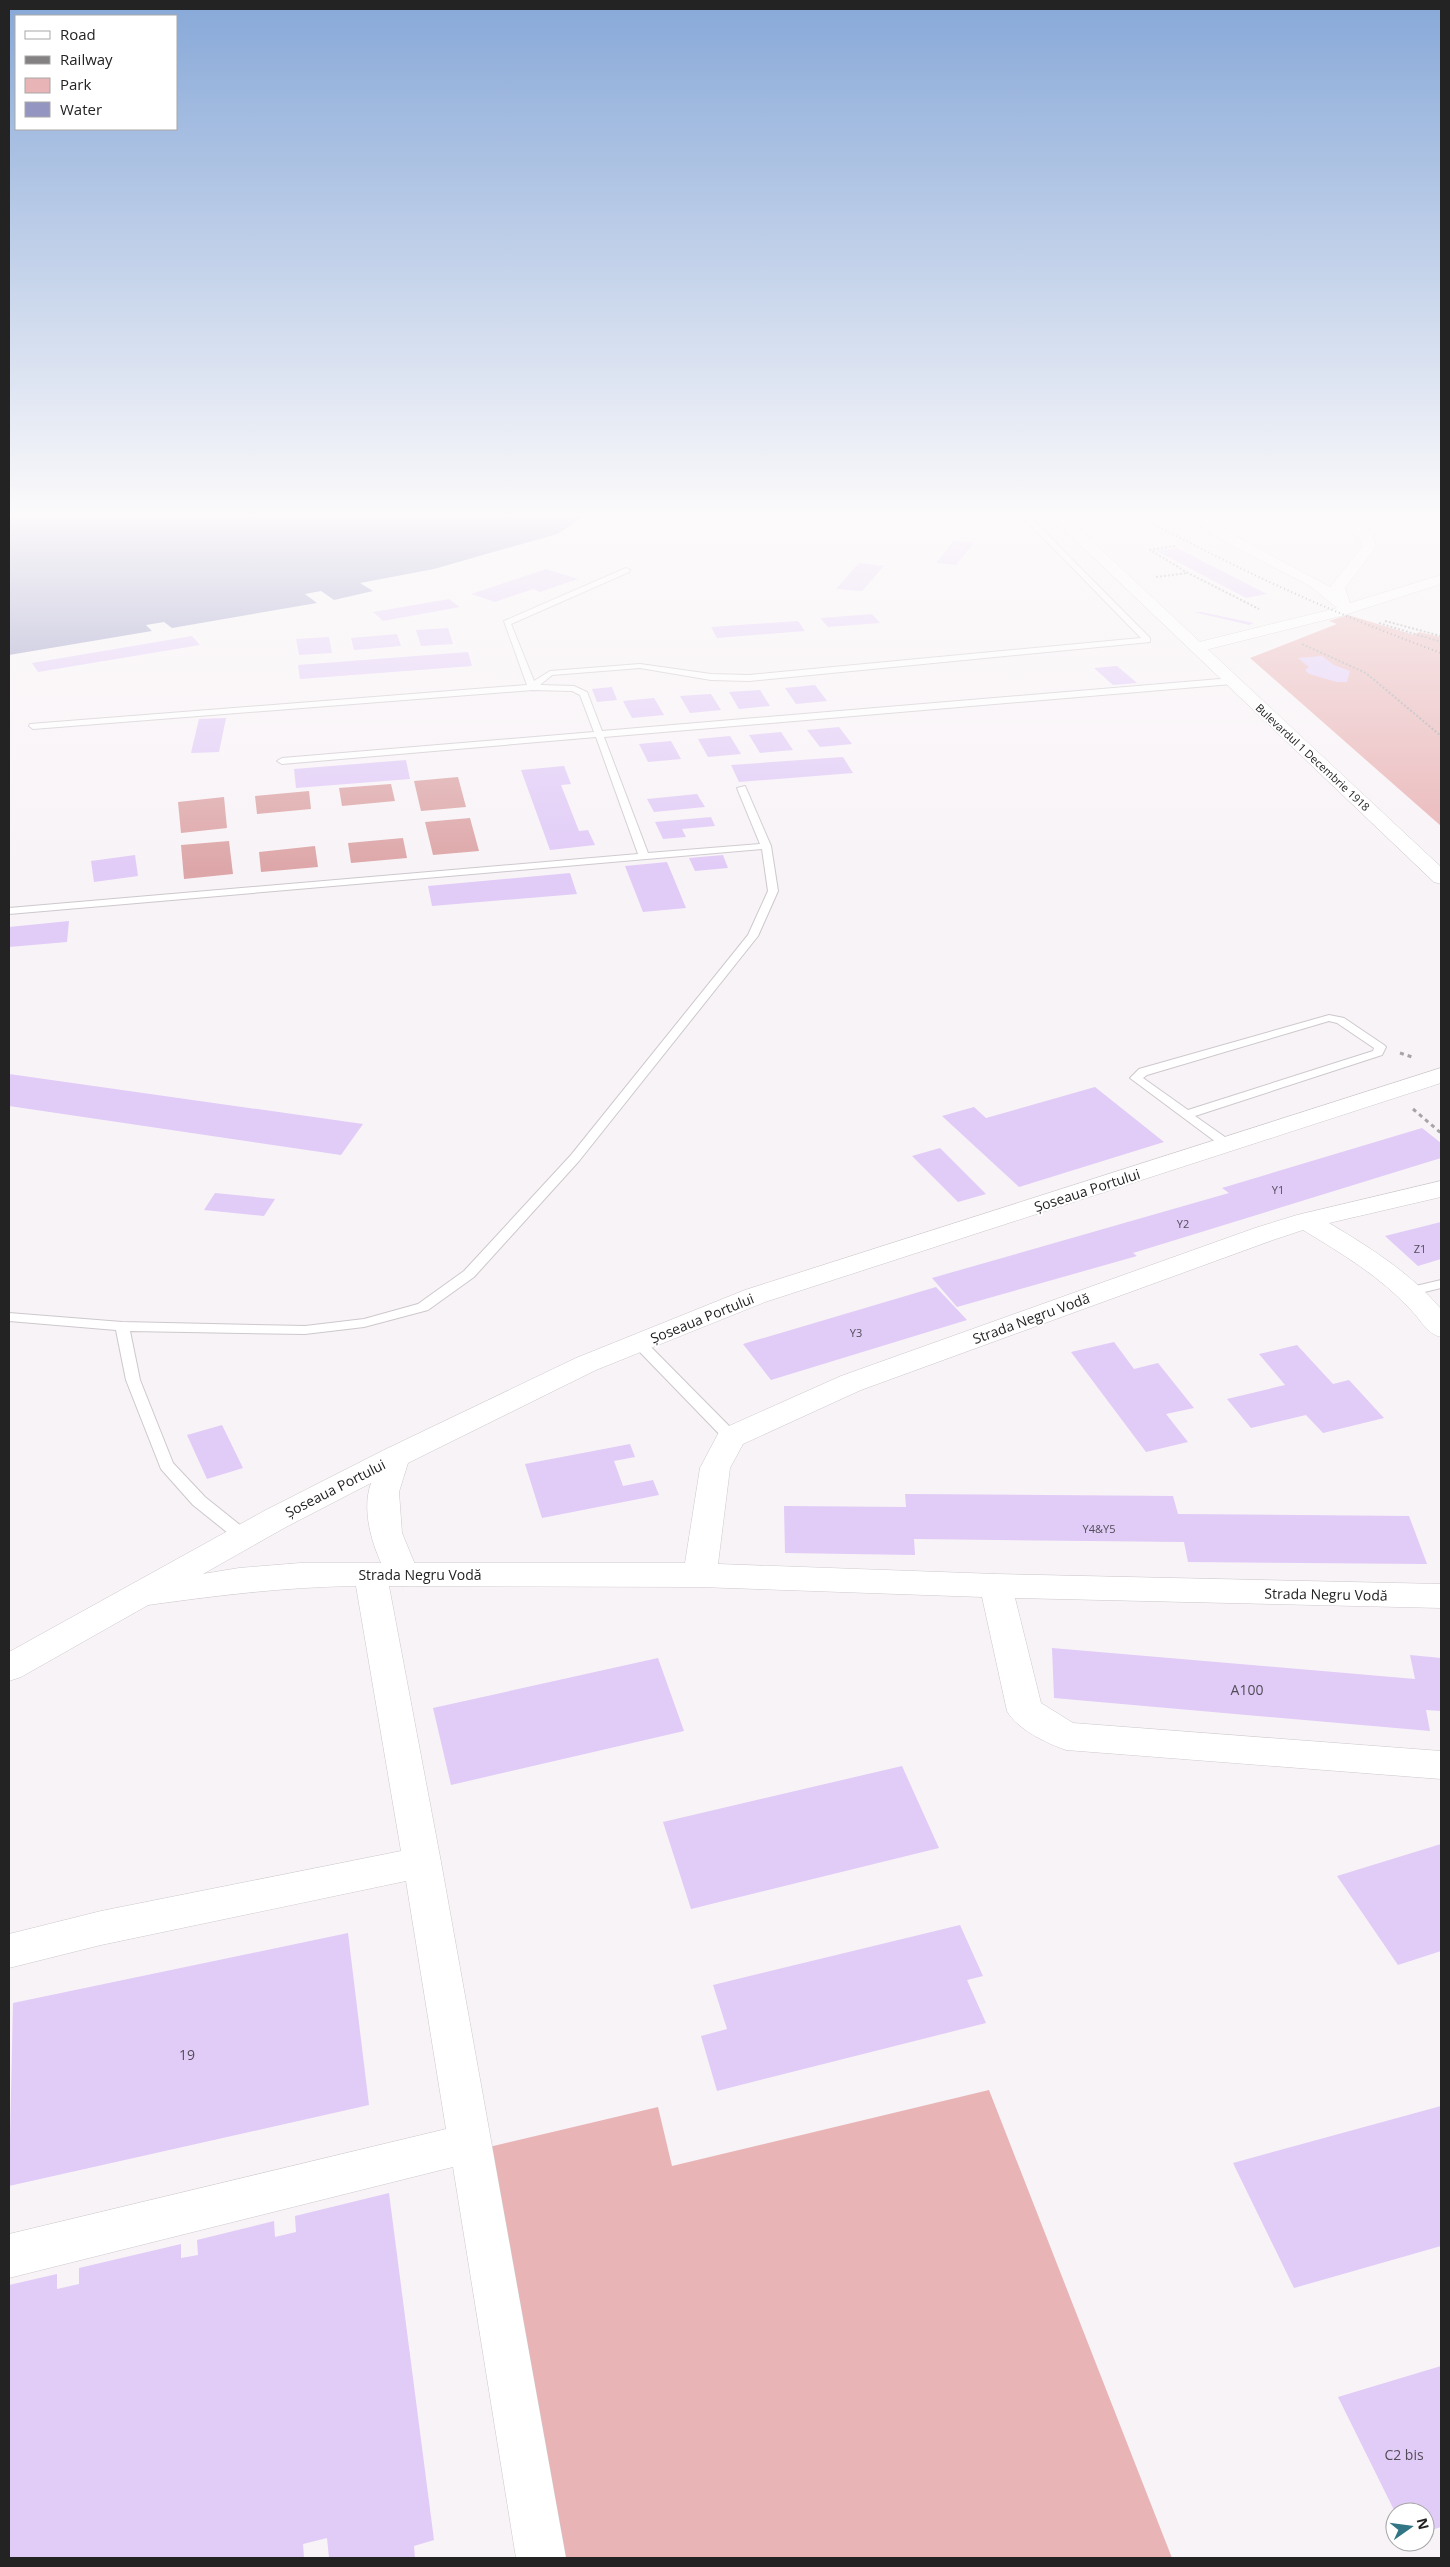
<svg xmlns="http://www.w3.org/2000/svg" width="1450" height="2567" font-family="'Open Sans',sans-serif">
<rect width="100%" height="100%" fill="#f8f3f7"/>
<g fill="#e9b4b6">
<polygon points="1348,615 1414,635 1419,632 1441,637 1441,826 1250,658 1337,624 1329,621"/>
<polygon points="989,2090 1172,2558 557,2558 485,2148 658,2107 672,2166"/>
</g>
<g fill="#dda6a8">
<polygon points="458,777 466,807 421,811 414,781"/>
<polygon points="391,784 395,801 342,806 339,788"/>
<polygon points="309,791 311,809 257,814 255,796"/>
<polygon points="224,797 227,828 181,833 178,802"/>
<polygon points="470,818 479,851 433,855 425,822"/>
<polygon points="403,838 407,858 351,863 348,843"/>
<polygon points="229,841 233,874 184,879 181,845"/>
<polygon points="315,846 318,867 261,872 259,852"/>
</g>
<polygon fill="#9595c1" points="9,513 590,513 557,534 434,569 360,583 373,591 334,600 321,591 305,594 317,603 172,628 164,622 146,625 152,631 9,655"/>
<g fill="#e1cbf7">
<polygon points="1378,513 1402,513 1408,518 1385,518"/>
<polygon points="1414,513 1439,513 1441,518 1421,519"/>
<polygon points="954,541 974,543 956,565 936,563"/>
<polygon points="1177,548 1267,594 1246,598 1157,551"/>
<polygon points="859,563 884,566 862,591 836,589"/>
<polygon points="546,569 578,579 540,592 533,589 495,602 471,594"/>
<polygon points="449,599 460,607 383,621 373,612"/>
<polygon points="1194,612 1201,612 1254,623 1249,625"/>
<polygon points="872,614 880,623 828,627 820,618"/>
<polygon points="798,621 805,631 717,638 711,627"/>
<polygon points="448,628 453,644 421,646 416,630"/>
<polygon points="397,634 401,646 354,650 351,638"/>
<polygon points="192,636 200,645 38,672 32,663"/>
<polygon points="329,637 332,653 299,655 296,639"/>
<polygon points="468,652 472,666 300,679 298,665"/>
<polygon points="1322,656 1334,665 1350,671 1347,682 1337,682 1309,674 1305,670 1309,667 1298,658"/>
<polygon points="1117,666 1137,683 1113,685 1094,668"/>
<polygon points="815,685 827,701 796,704 785,688"/>
<polygon points="612,687 617,700 597,702 592,689"/>
<polygon points="760,690 770,706 739,709 729,692"/>
<polygon points="711,694 721,710 690,713 680,696"/>
<polygon points="654,698 664,715 632,718 623,701"/>
<polygon points="226,718 219,752 191,753 199,719"/>
<polygon points="839,727 852,744 820,747 807,730"/>
<polygon points="781,732 793,750 760,753 749,735"/>
<polygon points="730,736 741,754 708,757 698,739"/>
<polygon points="671,741 681,759 648,762 639,744"/>
<polygon points="843,757 853,773 739,782 731,765"/>
<polygon points="406,760 410,779 296,788 294,769"/>
<polygon points="564,766 571,784 561,785 579,831 588,830 595,845 550,850 521,770"/>
<polygon points="697,794 705,807 654,812 647,799"/>
<polygon points="711,817 715,826 682,829 686,837 663,839 655,822"/>
<polygon points="135,855 138,876 94,882 91,861"/>
<polygon points="723,855 728,868 695,871 689,858"/>
<polygon points="667,862 686,908 643,912 625,866"/>
<polygon points="570,873 577,894 432,906 428,886"/>
<polygon points="69,921 67,942 9,947 9,927"/>
<polygon points="9,1074 363,1124 341,1155 9,1106"/>
<polygon points="1095,1087 1164,1142 1019,1187 942,1116 974,1107 986,1118"/>
<polygon points="1422,1128 1441,1143 1441,1158 1133,1253 1137,1256 957,1307 932,1278 1229,1193 1222,1188"/>
<polygon points="940,1148 986,1194 958,1202 912,1156"/>
<polygon points="215,1193 275,1199 264,1216 204,1210"/>
<polygon points="1441,1222 1441,1259 1418,1266 1385,1236"/>
<polygon points="936,1287 967,1320 771,1380 743,1344"/>
<polygon points="1114,1342 1134,1369 1158,1363 1194,1408 1166,1414 1188,1442 1146,1452 1071,1352"/>
<polygon points="1297,1345 1333,1384 1349,1380 1384,1418 1323,1433 1306,1415 1251,1428 1227,1399 1285,1385 1259,1354"/>
<polygon points="222,1425 243,1468 207,1479 187,1435"/>
<polygon points="630,1444 635,1457 614,1461 623,1486 653,1480 659,1495 542,1518 525,1464"/>
<polygon points="905,1494 1173,1496 1178,1514 1409,1516 1427,1564 1188,1562 1184,1542 914,1539 915,1555 785,1553 784,1506 906,1507"/>
<polygon points="1052,1648 1415,1679 1410,1655 1441,1658 1441,1711 1426,1710 1430,1731 1054,1698"/>
<polygon points="658,1658 684,1731 451,1785 433,1708"/>
<polygon points="902,1766 939,1848 691,1909 663,1822"/>
<polygon points="1441,1844 1441,1951 1398,1965 1337,1876"/>
<polygon points="960,1925 983,1976 967,1980 986,2023 717,2091 701,2036 727,2029 713,1985"/>
<polygon points="348,1933 369,2105 9,2186 13,2003"/>
<polygon points="1441,2106 1441,2246 1294,2288 1233,2163"/>
<polygon points="389,2193 434,2540 414,2546 415,2558 329,2558 327,2538 303,2544 304,2558 9,2558 9,2285 57,2274 57,2289 79,2284 79,2268 181,2244 181,2258 198,2255 197,2240 274,2221 275,2237 296,2232 295,2216"/>
<polygon points="1441,2366 1441,2527 1425,2532 1425,2512 1395,2512 1338,2397"/>
</g>
<g fill="none" stroke-linecap="round" stroke-linejoin="round">
<defs>
<g id="service">
<polygon points="1019,513 1026,513 1150,638 1150,642 749,681 711,680 640,668 552,675 540,685 574,686 587,692 602,731 1232,678 1236,681 1232,684 604,737 648,853 760,844 737,788 745,786 771,846 778,891 758,936 579,1161 474,1277 428,1310 364,1327 305,1334 130,1331 140,1380 173,1463 205,1497 250,1533 252,1537 250,1541 238,1541 193,1505 161,1469 126,1380 116,1330 9,1321 9,1313 122,1322 305,1326 364,1319 418,1304 464,1271 571,1155 748,935 768,891 762,849 9,914 9,908 638,854 596,737 282,764 277,761 282,758 594,732 580,695 572,691 532,690 33,729 29,726 30,724 527,685 504,621 626,568 630,570 629,572 511,624 534,681 550,671 640,664 711,674 749,675 1141,638"/>
<path d="M1329,1015L1344,1018L1384,1045L1386,1047L1382,1055L1195,1116L1232,1142L1234,1145L1232,1148H1224L1130,1078L1139,1069ZM1329,1021L1337,1023L1374,1048L1373,1051L1188,1110L1143,1078L1147,1075Z"/>
<polygon points="1441,1280 1441,1288 1408,1296 1401,1292 1403,1289"/>
<polygon points="639,1339 644,1340 736,1433 739,1437 736,1441 726,1441 634,1346 632,1343"/>
</g>
<g id="minor">
<polygon points="1187,513 1204,513 1237,537 1330,587 1362,547 1359,536 1340,513 1355,513 1373,535 1376,547 1345,588 1350,603 1441,575 1441,584 1341,616 1197,652 1191,650 1189,647 1191,644 1337,608 1310,586 1227,543"/>
<path d="M1441,1181V1197L1329,1223C1369,1247 1411,1273 1441,1309V1337C1427,1334 1421,1320 1411,1310C1381,1277 1341,1253 1303,1230L1273,1240L861,1390L743,1444L730,1468L718,1564L996,1574L1441,1584V1608L1015,1598L1041,1703L1073,1723L1441,1751V1779L1066,1750C1046,1743 1017,1729 1007,1711L982,1597L700,1587L389,1586L441,1862L566,2558H516L453,2167L9,2278V2234L446,2129L406,1881L101,1945L9,1968V1934L101,1911L401,1851L356,1586C283,1587 213,1596 141,1606L129,1602L124,1594L129,1586L239,1568L300,1563H685L700,1468L720,1430L841,1376L1255,1228L1297,1215Z"/>
</g>
<path id="tertiary" d="M1441,1068V1083L765,1302L596,1370L408,1463L399,1492L402,1533L419,1574L415,1582L403,1586L391,1582C375,1555 360,1514 371,1483L286,1527L21,1677L9,1681V1652L264,1511L384,1450L576,1358L745,1290Z"/>
<polygon id="trunk" points="1047,513 1062,513 1441,867 1441,884 1434,882"/>
</defs>
<use href="#service" stroke="#cdc8cc" stroke-width="2"/>
<use href="#minor" stroke="#cdc8cc" stroke-width="1"/>
<use href="#tertiary" stroke="#cdc8cc" stroke-width="1"/>
<use href="#trunk" stroke="#cdc8cc" stroke-width="1"/>
<g stroke="#a7a4a6" stroke-width="2" stroke-dasharray="2 2" stroke-linecap="butt">
<polyline points="1175,546 1150,550 1188,573 1259,609"/>
<polyline points="1156,577 1187,573"/>
<polyline points="1385,621 1441,636"/>
<polyline points="1379,623 1441,642"/>
<polyline points="1302,644 1366,673 1441,736"/>
</g>
<g stroke="#a7a4a6" stroke-width="3" stroke-dasharray="4 4" stroke-linecap="butt">
<polyline points="1400,1053 1415,1058"/>
<polyline points="1413,1109 1441,1133"/>
</g>
<use href="#service" fill="#fff" fill-rule="evenodd"/>
<use href="#minor" fill="#fff" fill-rule="evenodd"/>
<use href="#tertiary" fill="#fff" fill-rule="evenodd"/>
<use href="#trunk" fill="#fff" fill-rule="evenodd"/>
<path stroke="#848183" stroke-width="2" stroke-dasharray="1 3" stroke-linecap="butt" d="M1134,513C1233,568 1335,614 1441,653"/>
</g>
<linearGradient id="sky" x2="0" y2="1"><stop stop-color="#87a8d8"/><stop offset="0.59" stop-color="#fcfafb"/><stop offset="1" stop-color="#fcfafb" stop-opacity="0"/></linearGradient>
<rect width="1450" height="873" fill="url(#sky)"/>
<g text-anchor="middle" dominant-baseline="central" stroke-width="4" stroke-linejoin="round" paint-order="stroke">
<g font-size="11" fill="#242324" stroke="#fff">
<text transform="translate(1313 757) rotate(43)">Bulevardul 1 Decembrie 1918</text>
</g>
<g font-size="11" fill="#534d59">
<text x="1278" y="1189">Y1</text>
<text x="1183" y="1223">Y2</text>
<text x="1420" y="1248">Z1</text>
<text x="856" y="1332">Y3</text>
<text x="1099" y="1528">Y4&amp;Y5</text>
</g>
<g font-size="14" fill="#242324" stroke="#fff">
<text transform="translate(1087 1190) rotate(-18)">Șoseaua Portului</text>
<text transform="translate(702 1318) rotate(-22)">Șoseaua Portului</text>
<text transform="translate(1031 1318) rotate(-20)">Strada Negru Vodă</text>
<text transform="translate(335 1488) rotate(-27)">Șoseaua Portului</text>
<text x="420" y="1574">Strada Negru Vodă</text>
<text transform="translate(1326 1594) rotate(1)">Strada Negru Vodă</text>
</g>
<g font-size="14" fill="#534d59">
<text x="1247" y="1689">A100</text>
<text x="187" y="2054">19</text>
<text x="1404" y="2454">C2 bis</text>
</g>
</g>
<rect width="1450" height="2567" fill="none" stroke="#242324" stroke-width="20"/>
<rect x="15" y="15" width="162" height="115" fill="#ffffff" stroke="#a7a7a7"/>
<rect x="25" y="31" width="25" height="8" fill="#ffffff" stroke="#a7a7a7"/>
<text x="60" y="40" font-size="15" fill="#242324">Road</text>
<rect x="25" y="56" width="25" height="8" fill="#848183" stroke="#a7a7a7"/>
<text x="60" y="65" font-size="15" fill="#242324">Railway</text>
<rect x="25" y="78" width="25" height="15" fill="#e9b4b6" stroke="#a7a7a7"/>
<text x="60" y="90" font-size="15" fill="#242324">Park</text>
<rect x="25" y="102" width="25" height="15" fill="#9595c1" stroke="#a7a7a7"/>
<text x="60" y="115" font-size="15" fill="#242324">Water</text>
<g transform="translate(1410 2527) rotate(76)"><circle r="24" fill="#ffffff" stroke="#a7a7a7"/>
<path d="M0-4L9 19L0 12L-9 19Z" fill="#327585"/>
<text y="-8" font-size="14" font-weight="bold" text-anchor="middle" fill="#242324">N</text>
</g>
</svg>
